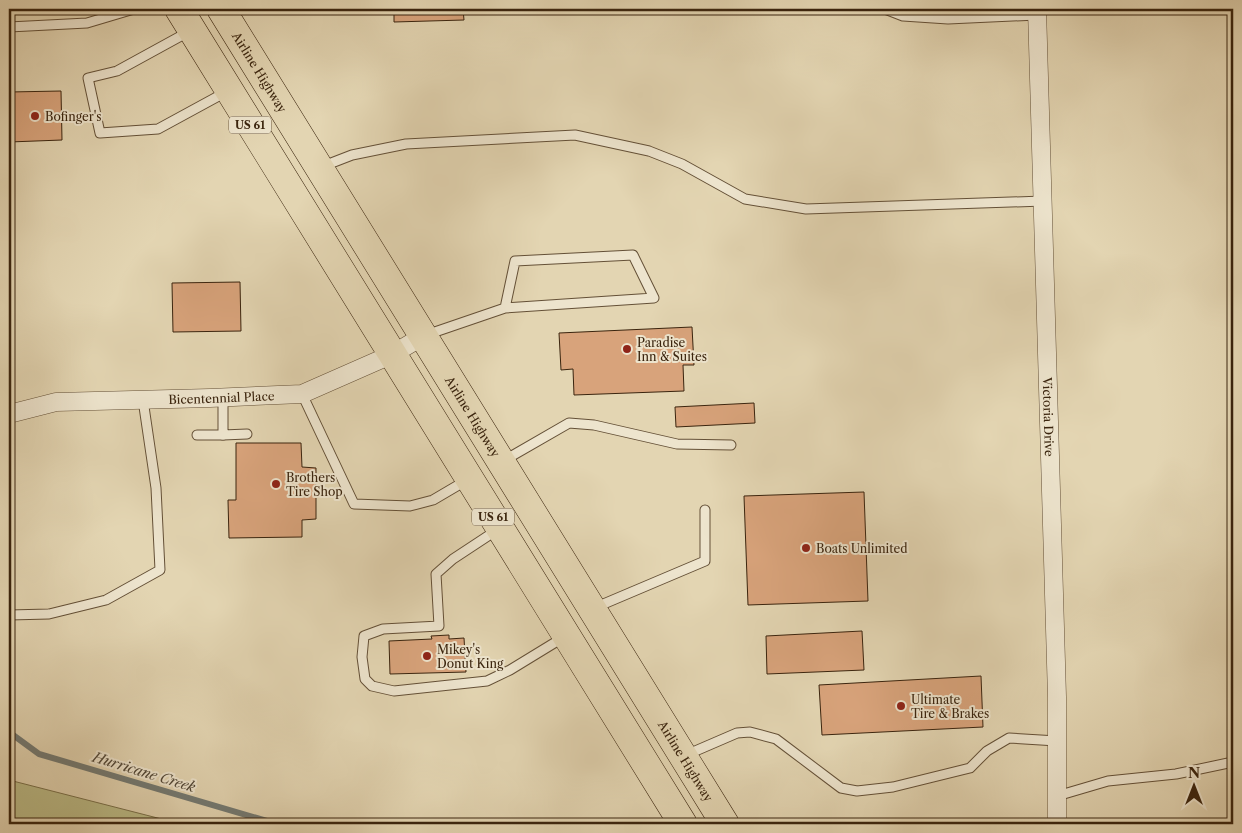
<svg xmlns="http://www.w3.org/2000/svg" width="1242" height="833" font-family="'Libre Caslon Text',serif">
<rect width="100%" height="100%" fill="#e3d5b2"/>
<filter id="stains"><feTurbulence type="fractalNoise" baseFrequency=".004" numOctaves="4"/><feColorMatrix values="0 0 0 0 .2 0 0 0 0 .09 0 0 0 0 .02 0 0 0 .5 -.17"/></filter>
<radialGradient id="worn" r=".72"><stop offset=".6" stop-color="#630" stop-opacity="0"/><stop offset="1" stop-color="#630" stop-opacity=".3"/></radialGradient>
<polygon fill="#bbbb87" stroke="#7a704a" points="9,780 181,824 9,824"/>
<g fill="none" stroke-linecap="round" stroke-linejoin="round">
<polyline stroke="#747b74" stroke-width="6" points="9,732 39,754 277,824"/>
</g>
<g fill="#d8a37b" stroke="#3a240e">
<polygon points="394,9 463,9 464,20 394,22"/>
<polygon points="61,91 62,140 9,142 9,92"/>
<polygon points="240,282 241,331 173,332 172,283"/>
<polygon points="692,327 694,365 683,365 684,391 574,395 573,369 561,370 559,333"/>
<polygon points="754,403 755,423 676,427 675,407"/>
<polygon points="236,443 301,443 302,467 316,468 316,519 302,520 302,537 229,538 228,500 236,500"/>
<polygon points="864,492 868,601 748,605 744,496"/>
<polygon points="862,631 864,670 767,674 766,636"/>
<polygon points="449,635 449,639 464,638 466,672 390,674 389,641 432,639 431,636"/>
<polygon points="981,676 983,727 822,735 819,685"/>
</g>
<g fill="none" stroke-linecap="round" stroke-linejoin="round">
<defs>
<g id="lane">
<polyline points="885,9 903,16 948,19 1037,15"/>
<polyline points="9,27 87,23 134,9"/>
<polyline points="190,31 117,71 88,78 100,133 158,129 226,92"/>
<polyline points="321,167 352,155 406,144 575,135 649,151 682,164 745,199 806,209 1043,201"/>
<polyline points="426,335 505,308 654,298 633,255 515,261 505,308"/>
<polyline points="302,394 354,504 410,506 433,500 467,480"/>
<polyline points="223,398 223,435 247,434"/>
<polyline points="197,435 223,435"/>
<polyline points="503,461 569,423 594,425 677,444 731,445"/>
<polyline points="497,530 453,559 436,574 439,626 383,629 364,636 362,657 365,679 372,686 394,691 487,681 510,670 564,637"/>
<polyline points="594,608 705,561 705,510"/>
<polyline points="9,615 49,614 106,600 160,570 156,488 143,400"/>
<polyline points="686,755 737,733 750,732 776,739 841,788 857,791 893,787 970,768 987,751 1009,738 1057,741"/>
<polyline points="1057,796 1108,781 1176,774 1233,762"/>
</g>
<g id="street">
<path id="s1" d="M1037,9L1057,697V824"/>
<path id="s2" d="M9,414L56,402L210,398L302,394L393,354L423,336"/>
</g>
<g id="highway">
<polyline points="179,9 683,824"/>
<path id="s3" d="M221,9L725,824"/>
</g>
</defs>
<use href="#lane" stroke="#645037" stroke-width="11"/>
<use href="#street" stroke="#645037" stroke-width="19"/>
<use href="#highway" stroke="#3a240e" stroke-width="29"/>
<use href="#lane" stroke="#ede4cd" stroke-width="9"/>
<use href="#street" stroke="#ede4cd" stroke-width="18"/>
<use href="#highway" stroke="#e3d5b2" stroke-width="28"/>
</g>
<g fill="#8f2418" stroke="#ede4cd" stroke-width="2">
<circle cx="35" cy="116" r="5"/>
<circle cx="627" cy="349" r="5"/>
<circle cx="276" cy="484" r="5"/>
<circle cx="806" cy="548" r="5"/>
<circle cx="427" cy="656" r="5"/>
<circle cx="901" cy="706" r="5"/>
</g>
<g text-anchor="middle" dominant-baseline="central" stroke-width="4" stroke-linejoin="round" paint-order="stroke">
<g fill="#ede4cd" stroke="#705e47" stroke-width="1">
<rect x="229" y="116.5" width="42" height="17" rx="4"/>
<rect x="472" y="508.5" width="42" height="17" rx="4"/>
</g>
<g font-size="11" font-weight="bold" fill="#3a240e">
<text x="250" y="125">US 61</text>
<text x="493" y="517">US 61</text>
</g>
<g font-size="12" fill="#3a240e" stroke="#ede4cd">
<text stroke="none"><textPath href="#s3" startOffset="74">Airline Highway</textPath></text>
<text stroke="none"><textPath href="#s2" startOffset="214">Bicentennial Place</textPath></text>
<text stroke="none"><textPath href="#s1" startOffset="408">Victoria Drive</textPath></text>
<text stroke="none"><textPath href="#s3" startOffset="479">Airline Highway</textPath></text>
<text stroke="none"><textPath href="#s3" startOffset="884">Airline Highway</textPath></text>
</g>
<g font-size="12" fill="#3a240e" stroke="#ede4cd" text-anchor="start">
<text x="45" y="116">Bofinger's</text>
<text x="637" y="342">Paradise<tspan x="637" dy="14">Inn &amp; Suites</tspan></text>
<text x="286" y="477">Brothers<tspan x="286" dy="14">Tire Shop</tspan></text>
<text x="816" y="548">Boats Unlimited</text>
<text x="437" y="649">Mikey's<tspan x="437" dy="14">Donut King</tspan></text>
<text x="911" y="699">Ultimate<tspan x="911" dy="14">Tire &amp; Brakes</tspan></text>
</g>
<g font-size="14" font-style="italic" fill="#524838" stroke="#ede4cd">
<text transform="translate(144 772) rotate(17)">Hurricane Creek</text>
</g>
</g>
<rect width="1242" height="833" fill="none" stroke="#e3d5b2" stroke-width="30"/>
<rect x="10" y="10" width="1222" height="813" fill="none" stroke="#3a240e" stroke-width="2.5"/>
<rect x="15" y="15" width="1212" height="803" fill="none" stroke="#3a240e"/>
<g transform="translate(1194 786)" stroke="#ede4cd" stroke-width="4" paint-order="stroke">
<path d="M0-4L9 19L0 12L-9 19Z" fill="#3a240e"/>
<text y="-8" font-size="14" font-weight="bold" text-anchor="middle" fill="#3a240e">N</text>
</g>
<rect width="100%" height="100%" filter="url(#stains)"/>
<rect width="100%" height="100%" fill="url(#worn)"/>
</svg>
